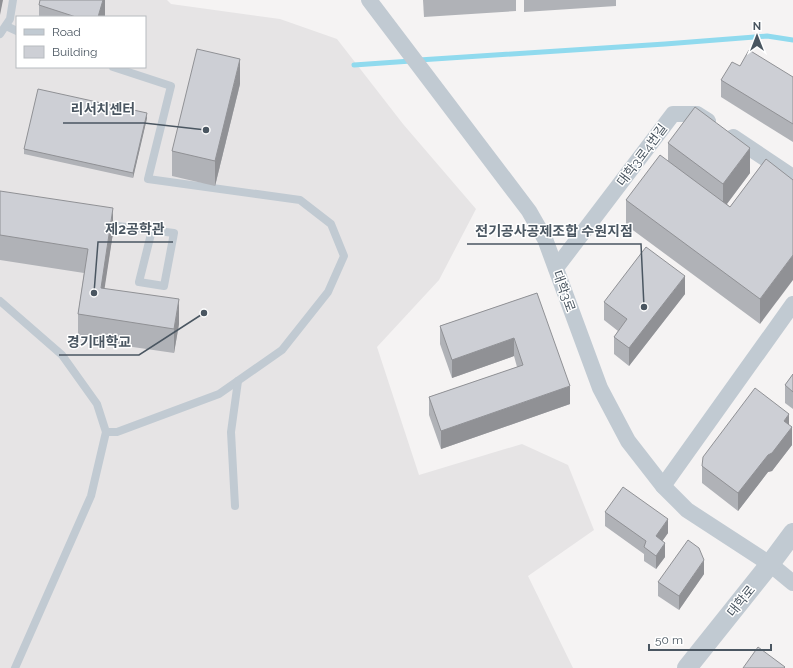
<svg xmlns="http://www.w3.org/2000/svg" width="793" height="668" font-family="Raleway,'Noto Sans KR',sans-serif">
<rect width="100%" height="100%" fill="#f5f3f3"/>
<path fill="#e6e4e5" fill-rule="evenodd" d="M0,0H167L171,4L280,19L337,39L403,124L476,209L439,280L377,347L419,475L522,444L568,465L594,530L528,576L573,668H0ZM17,17H145V67H17Z"/>
<g fill="none" stroke-linecap="round" stroke-linejoin="round">
<g stroke="#90daee" stroke-width="5">
<polyline points="419,60 665,44 767,36 793,40"/>
<polyline points="354,65 411,61"/>
</g>
<g stroke="#c1cad2" stroke-width="8">
<polyline points="6,26 17,31"/>
<polyline points="0,34 10,19 13,0"/>
<polyline points="102,224 174,233 164,286 139,282 152,230"/>
<polyline points="0,301 62,355 97,404 106,432 91,496 15,668"/>
<polyline points="106,432 117,432 219,394 282,350 328,292 344,256 331,224 300,200 148,179 171,86 113,67"/>
<polyline points="235,506 231,432 238,381"/>
</g>
<g stroke="#c1cad2" stroke-width="16">
<polyline points="369,0 529,211 545,239 600,388 628,441 663,486 687,510 770,564 793,583"/>
<polyline points="733,137 793,177"/>
<polyline points="556,268 673,114 697,114 708,121"/>
<polyline points="663,486 793,304"/>
</g>
<polyline stroke="#c1cad2" stroke-width="20" points="687,668 770,564 793,533"/>
</g>
<g fill="#b0b2b7">
<polygon points="105,0 105,17 39,17 39,5"/>
<polygon points="423,0 516,0 516,11 424,17"/>
<polygon points="524,0 616,0 616,6 524,12"/>
<polygon points="740,66 793,77 793,142 721,97 721,80"/>
<polygon points="240,84 215,186 172,176 172,151"/>
<polygon points="147,118 133,178 24,154 24,149"/>
<polygon points="668,143 750,173 727,204 730,207 766,159 760,324 626,225 626,200 668,161"/>
<polygon points="0,191 113,233 104,288 179,324 174,353 78,339 78,314 84,273 0,260"/>
<polygon points="537,293 570,404 441,449 429,415 429,397 517,367 514,356 452,378 440,344 440,326"/>
<polygon points="685,294 629,366 614,354 614,337 618,331 604,320 604,302"/>
<polygon points="793,374 793,409 785,403 785,385"/>
<polygon points="789,425 792,445 772,471 768,472 738,511 702,483 702,466"/>
<polygon points="605,512 668,533 662,541 665,557 656,569 644,561 644,554 605,526"/>
<polygon points="704,574 679,610 658,596 658,582"/>
</g>
<g fill="#909195">
<polygon points="0,0 3,0 0,15"/>
<polygon points="103,0 105,0 105,17 98,17"/>
<polygon points="240,59 240,84 215,186 215,161"/>
<polygon points="147,113 147,118 133,178 133,173"/>
<polygon points="750,148 750,173 723,209 723,184"/>
<polygon points="113,208 113,233 101,312 101,288"/>
<polygon points="793,255 793,280 760,324 760,299"/>
<polygon points="685,276 685,294 629,366 629,348"/>
<polygon points="179,299 179,324 174,353 174,329"/>
<polygon points="514,338 514,356 452,378 452,360"/>
<polygon points="570,386 570,404 441,449 441,431"/>
<polygon points="789,414 789,431 792,427 792,445 772,471 768,472 738,511 738,493 768,455 784,421"/>
<polygon points="668,519 668,533 656,550 656,536"/>
<polygon points="665,543 665,557 656,569 656,556"/>
<polygon points="704,560 704,574 679,610 679,596"/>
</g>
<g fill="#cdcfd5" stroke="#909195">
<polygon points="40,0 103,0 98,17 76,17 39,5"/>
<polygon points="197,49 240,59 215,161 172,151"/>
<polygon points="749,50 793,77 793,124 721,80 732,62 740,66"/>
<polygon points="38,89 147,113 133,173 24,149"/>
<polygon points="695,107 750,148 723,184 668,143"/>
<polygon points="660,155 730,207 766,159 793,180 793,255 760,299 626,200"/>
<polygon points="0,191 113,208 101,288 179,299 174,329 78,314 88,249 0,235"/>
<polygon points="646,247 685,276 629,348 614,337 627,319 604,302"/>
<polygon points="537,293 570,386 441,431 429,397 523,365 514,338 452,360 440,326"/>
<polygon points="793,374 793,392 785,385"/>
<polygon points="755,388 789,414 784,421 792,427 772,453 768,455 738,493 702,466 703,457"/>
<polygon points="623,487 668,519 656,536 665,543 656,556 644,547 646,541 605,512"/>
<polygon points="688,540 699,548 704,560 679,596 658,582"/>
<polygon points="758,647 785,667 784,668 743,668"/>
</g>
<g text-anchor="middle" dominant-baseline="central" stroke-width="3" stroke-linejoin="round" paint-order="stroke">
<g font-size="13" fill="#4a5661" stroke="#fff">
<text transform="translate(642 155) rotate(-53)">대학3로4번길</text>
<text transform="translate(564 291) rotate(70)">대학3로</text>
<text transform="translate(741 601) rotate(-51)">대학로</text>
</g>
</g>
<path fill="none" stroke="#4a5661" stroke-width="1.5" d="M206 130L144 123H63M94 293L98 242H173M644 307L641 244H467M204 313L139 355H59"/>
<g fill="#4a5661" stroke="#fff" stroke-width="1.5">
<circle cx="206" cy="130" r="4"/>
<circle cx="94" cy="293" r="4"/>
<circle cx="644" cy="307" r="4"/>
<circle cx="204" cy="313" r="4"/>
</g>
<g font-size="14" text-anchor="middle" font-weight="bold" fill="#4a5661" stroke="#fff" stroke-width="3" stroke-linejoin="round" paint-order="stroke">
<text x="103" y="114">리서치센터</text>
<text x="135" y="234">제2공학관</text>
<text x="554" y="236">전기공사공제조합 수원지점</text>
<text x="99" y="347">경기대학교</text>
</g>
<rect x="16" y="16" width="130" height="52" fill="#ffffff" stroke="#b7bbc0"/>
<rect x="24" y="29" width="20" height="6" fill="#c1cad2" stroke="#b7bbc0"/>
<text x="52" y="36" font-size="12" fill="#4a5661">Road</text>
<rect x="24" y="46" width="20" height="12" fill="#cdcfd5" stroke="#b7bbc0"/>
<text x="52" y="56" font-size="12" fill="#4a5661">Building</text>
<g transform="translate(757 36)" stroke="#ffffff" stroke-width="3" paint-order="stroke">
<path d="M0-3L7 15L0 10L-7 15Z" fill="#4a5661"/>
<text y="-6" font-size="11" font-weight="bold" text-anchor="middle" fill="#4a5661">N</text>
</g>
<path d="M649 644v6h122v-6" fill="none" stroke="#4a5661" stroke-width="2"/>
<text x="655" y="644" font-size="12" fill="#4a5661" stroke="#ffffff" stroke-width="3" paint-order="stroke">50 m</text>
</svg>
